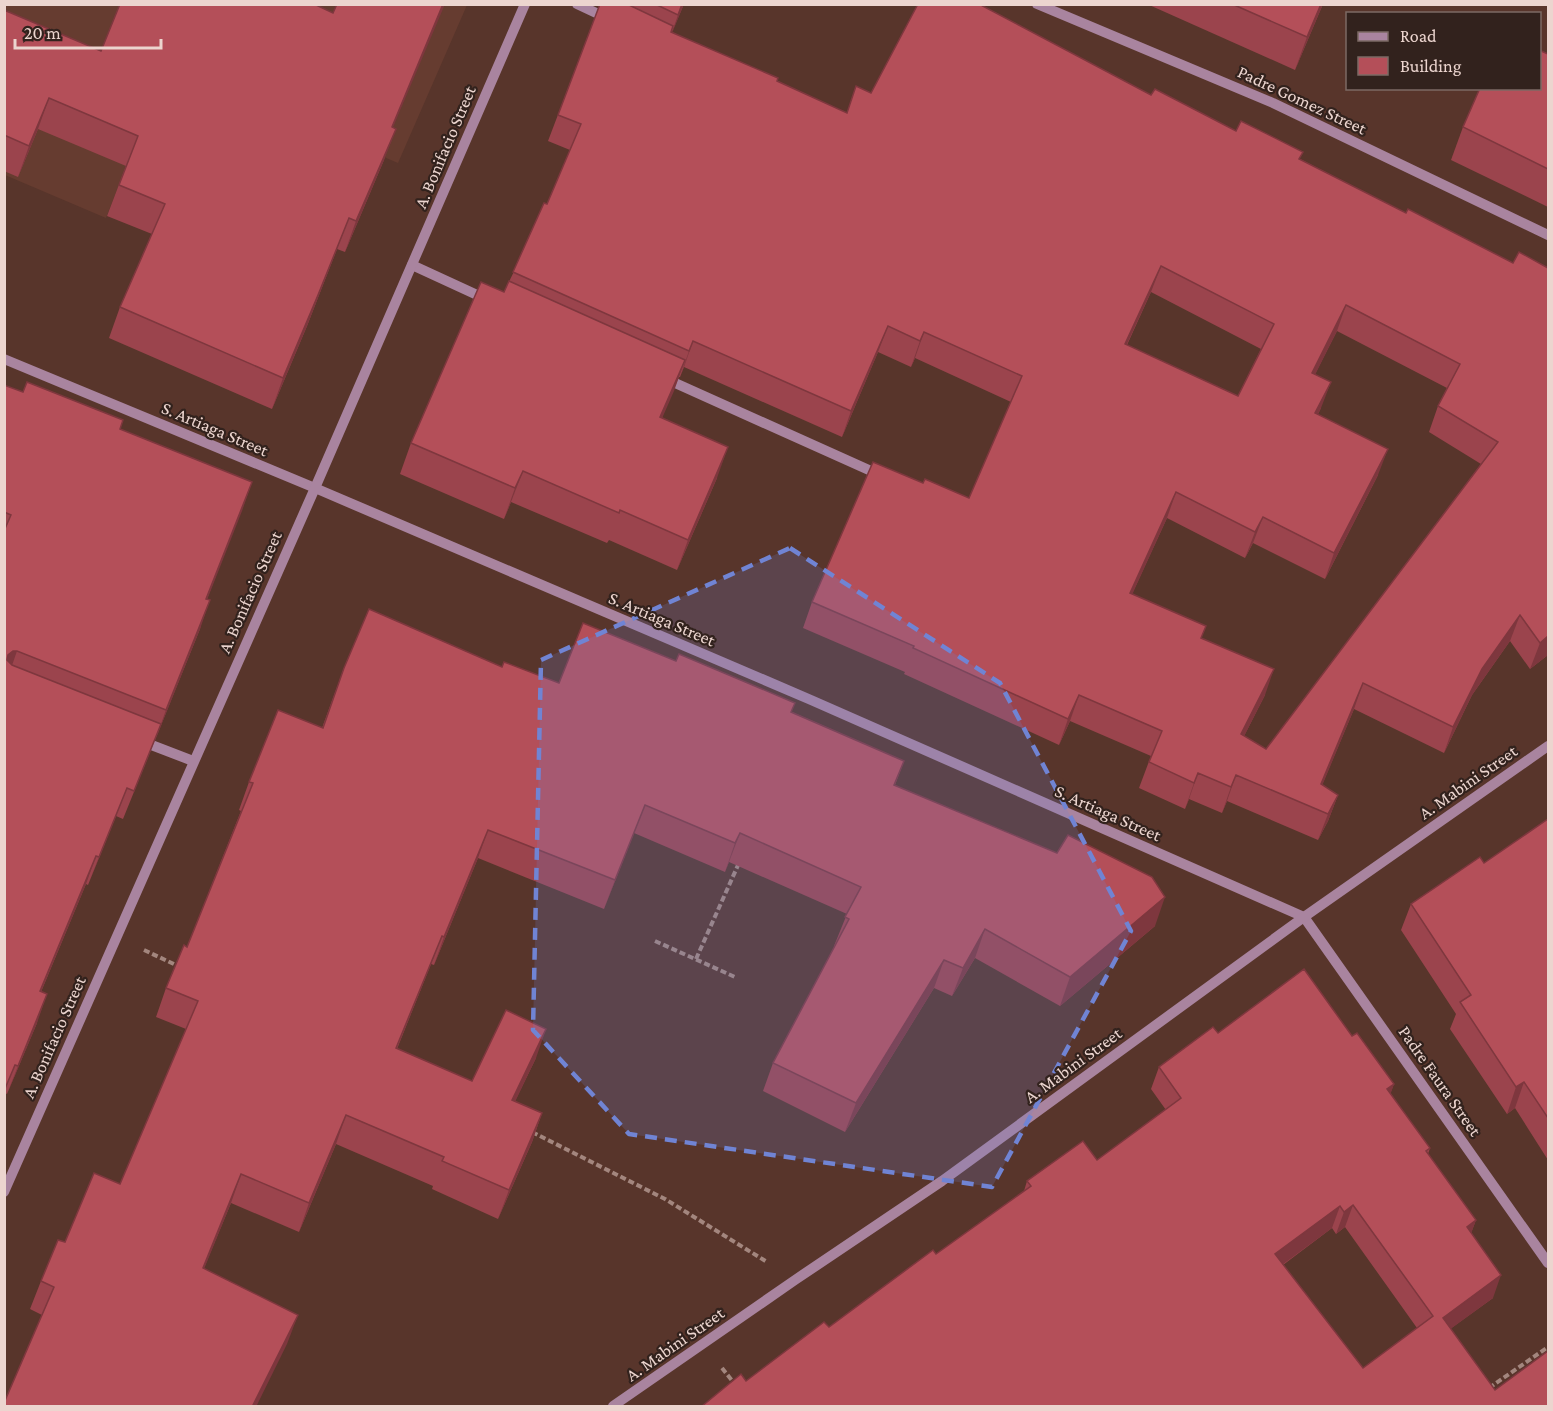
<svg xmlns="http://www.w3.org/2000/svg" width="1553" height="1411" font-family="'Crimson Pro',serif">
<rect width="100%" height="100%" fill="#58352b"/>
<polygon fill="#663c30" points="5,5 467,5 398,163 223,88 178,193 124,172 106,218 5,175"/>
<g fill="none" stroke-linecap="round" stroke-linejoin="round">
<g stroke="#a3867e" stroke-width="4" stroke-dasharray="6 3" stroke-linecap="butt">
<polyline points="655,941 735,977"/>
<polyline points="144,950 178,966"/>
<polyline points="696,959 739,863"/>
<polyline points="532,1132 665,1199 767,1262"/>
<polyline points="722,1368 734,1383"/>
<polyline points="1489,1388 1548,1347"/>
</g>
<g stroke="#a9849f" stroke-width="10">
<polyline points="577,4 609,19"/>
<polyline points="1037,4 1273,103 1548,235"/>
<polyline points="412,265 488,300"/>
<polyline points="4,359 315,488 811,700 1304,917"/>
<polyline points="664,378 880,475"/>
<polyline points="141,741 193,761"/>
<polyline points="1304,917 1548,1263"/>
<polyline points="4,1192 315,488 525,4"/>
<polyline points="613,1406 795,1280 942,1181 1304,917 1548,746"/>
</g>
</g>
<g fill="#9b444d" fill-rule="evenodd">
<path d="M600,4H684L672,32L847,113L856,86L871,93L1151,95L1300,159L1406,213L1513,263L1548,268V655L1530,669L1510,641L1472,695L1444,753L1354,709L1322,785L1338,795L1328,821L1318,840L1227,801L1222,813L1189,799L1185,809L1139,788L1151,756L1070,721L1059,745L904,674L905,672L803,628L812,602L923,483L969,498L1011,402L915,358L911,367L878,352L842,437L684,367L680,377H679L662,417L717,478L677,570L609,540L607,543L511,502L504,519L400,474L411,443L504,292L547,204L570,150L548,141ZM1151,292L1261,349L1238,396L1127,345ZM1337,331L1447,388L1438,406L1429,432L1481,464L1266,749L1244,736L1265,695L1201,638L1132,594L1167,518L1245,558L1253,543L1325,579L1378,475L1318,414L1321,408L1315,374Z"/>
<polygon points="1147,4 1323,4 1295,70"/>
<polygon points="4,10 101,51 393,128 384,160 345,252 337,249 307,326 272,409 109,338 120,307 152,234 107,216 126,166 38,129 18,177 4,171"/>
<polygon points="1548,54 1548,207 1451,160 1463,127"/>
<polygon points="4,385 252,482 207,599 200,629 123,819 116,816 88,885 86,884 41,992 37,1023 7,1094 5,1093 4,1094"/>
<polygon points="502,667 559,683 792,712 904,761 895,785 1155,926 1060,1006 975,958 952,996 934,988 845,1132 763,1091 773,1063 835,946 834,946 847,914 729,862 725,872 634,833 604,909 478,858 434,965 431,964 397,1049 472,1081 536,1058 515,1101 542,1113 532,1142 498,1219 432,1189 433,1186 336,1144 299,1232 231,1203 204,1268 287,1344 42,1315 30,1309 41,1281 65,1242 120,1184 186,1029 156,1017 166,988 187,947 241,811 239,810 249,782 322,728 344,668"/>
<polygon points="1548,819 1548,1160 1515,1108 1507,1114 1450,1029 1456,1014 1401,930 1411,904 1484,863"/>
<path d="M1218,1033L1352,1036L1394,1084L1390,1094L1430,1148L1428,1154L1476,1220L1471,1233L1493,1298L1450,1329L1495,1390L1548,1407L746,1381L829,1327L936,1254L1024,1191L1027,1181L1097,1160L1166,1110L1151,1089L1159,1067ZM1345,1227L1417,1328L1363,1368L1283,1265L1332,1228L1336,1234Z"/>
</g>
<g fill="#7e373e">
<polygon points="443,4 445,4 380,158 392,127"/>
<polygon points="682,4 684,4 670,38 678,15"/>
<polygon points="1321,4 1323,4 1295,70 1307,37"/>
<polygon points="49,98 38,129 18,177 29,146"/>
<polygon points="396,129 384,160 345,252 356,221"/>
<polygon points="349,218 307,326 272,409 283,378"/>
<polygon points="1161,266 1151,292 1115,370 1125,344"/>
<polygon points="1346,305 1337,331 1303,399 1312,373"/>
<polygon points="888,326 878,352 842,437 851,411"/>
<polygon points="924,332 915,358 911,367 920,341"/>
<polygon points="693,341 684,367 680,377 689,351"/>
<polygon points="685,360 674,391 649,448 660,417"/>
<polygon points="1331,382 1321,408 1306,439 1315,413"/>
<polygon points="728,447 717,478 677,570 688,540"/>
<polygon points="1388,449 1378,475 1325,579 1334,553"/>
<polygon points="523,471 511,502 504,519 515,488"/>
<polygon points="252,482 242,511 196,628 206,599"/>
<polygon points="1176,492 1167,518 1121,619 1130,593"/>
<polygon points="1263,517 1253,543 1245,558 1255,532"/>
<polygon points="210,600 200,629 156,738 166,710"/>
<polygon points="1520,615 1510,641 1472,695 1444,753 1453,727 1482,669"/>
<polygon points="1548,636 1548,655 1530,669 1540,643"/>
<polygon points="13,651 17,651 7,680 8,655"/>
<polygon points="1274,669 1265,695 1232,760 1241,734"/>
<polygon points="1363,683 1354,709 1312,810 1321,784"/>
<polygon points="1079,695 1070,721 1059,745 1068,719"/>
<polygon points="1198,773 1189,799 1185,809 1194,783"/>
<polygon points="1236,775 1227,801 1222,813 1231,787"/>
<polygon points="127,788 116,816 88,885 99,857"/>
<polygon points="1338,795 1328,821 1318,840 1328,814"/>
<polygon points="645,805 634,833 604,909 615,880"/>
<polygon points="488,830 478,858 434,965 444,937"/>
<polygon points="740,833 729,862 725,872 735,843"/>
<polygon points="96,856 86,884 29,1020 40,991"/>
<polygon points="1165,897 1155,926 1060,1006 1070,977"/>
<polygon points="985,929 975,958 952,996 963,968"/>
<polygon points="442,936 431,964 385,1077 396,1048"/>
<polygon points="944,960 934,988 845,1132 856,1103"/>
<polygon points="47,994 37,1023 7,1094 18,1066"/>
<polygon points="546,1029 536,1058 502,1129 512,1100"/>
<polygon points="1524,1082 1515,1108 1507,1114 1516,1087"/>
<polygon points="1394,1084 1386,1107 1387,1089"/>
<polygon points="542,1113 532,1142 498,1219 509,1190"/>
<polygon points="346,1115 336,1144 299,1232 309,1203"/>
<polygon points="241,1174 231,1203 193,1296 203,1268"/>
<polygon points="1353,1205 1345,1227 1336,1234 1344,1212"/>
<polygon points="1340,1206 1332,1228 1267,1276 1275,1254"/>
<polygon points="1476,1220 1468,1242 1467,1227"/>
<polygon points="1501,1275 1493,1298 1434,1341 1443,1318"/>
<polygon points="298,1315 287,1344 256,1407 252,1407"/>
</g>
<g fill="#b44f59" stroke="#7e373e" stroke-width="1.5" fill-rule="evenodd">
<polygon points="120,4 314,4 333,13 337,4 443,4 392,127 396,129 356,221 349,218 318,295 283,378 120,307 165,204 119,185 138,136 49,98 29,146 4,135 4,10 101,51"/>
<path d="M600,4H627L673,26L671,32L778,78L777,81L847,113L856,86L871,93L918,4H979L1151,95L1155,89L1236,131L1241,121L1303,152L1299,159L1406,213L1408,209L1513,263L1519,252L1548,268V636L1540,643L1520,615L1482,669L1453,727L1363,683L1321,784L1338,795L1328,814L1236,775L1231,787L1198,773L1194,783L1149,762L1162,731L1079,695L1068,719L913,648L914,646L812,602L873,462L923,483L925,479L969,498L1022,376L924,332L920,341L888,326L851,411L693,341L689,351L513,272L544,203L547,204L581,124L558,115ZM1161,266L1274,324L1238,396L1125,344ZM1346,305L1460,364L1438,406L1498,442L1266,749L1241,734L1274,669L1201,638L1206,626L1130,593L1176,492L1255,532L1263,517L1334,553L1388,449L1315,413L1331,382L1312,373Z"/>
<polygon points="655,4 682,4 678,15"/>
<polygon points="1232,4 1321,4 1307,37"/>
<polygon points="1539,50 1548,54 1548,169 1463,127 1480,88 1539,88"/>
<polygon points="509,281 685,360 660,417 728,447 688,540 620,510 619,513 523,471 515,488 411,443 481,282 504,292"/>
<polygon points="27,382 123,420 120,429 252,482 206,599 210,600 166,710 17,651 13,651 8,655 7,660 12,665 161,724 134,791 127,788 99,857 96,856 40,991 47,994 18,1066 15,1065 4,1091 4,531 11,515 4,512 4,385 23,392"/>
<polygon points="369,609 502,667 504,662 559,683 583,623 676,661 679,654 795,703 791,712 904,761 894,785 1057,853 1068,835 1152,877 1165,897 1070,977 985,929 963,968 944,960 856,1103 773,1063 849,919 845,917 861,887 740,833 735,843 645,805 615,880 488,830 444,937 442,936 396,1048 472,1081 506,1010 546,1029 512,1100 542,1113 509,1190 442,1161 444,1157 346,1115 309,1203 241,1174 203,1268 298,1315 252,1407 4,1407 4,1403 54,1287 41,1281 58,1240 65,1242 94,1173 120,1184 198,1001 166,988 184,945 187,947 253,783 249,782 278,710 323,728 344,668"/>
<polygon points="1548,819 1548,1118 1524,1082 1516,1087 1460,1002 1471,995 1411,904 1480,857 1484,863"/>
<path d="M1304,969L1352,1036L1357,1033L1394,1084L1387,1089L1430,1148L1426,1151L1476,1220L1467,1227L1501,1275L1443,1318L1495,1390L1548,1351V1407H701L741,1374L746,1381L824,1322L829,1327L933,1250L936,1254L1031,1186L1027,1181L1083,1141L1097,1160L1181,1098L1159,1067L1213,1027L1218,1033ZM1353,1205L1433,1316L1363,1368L1275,1254L1340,1206L1344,1212Z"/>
</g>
<path fill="#7084d4" fill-opacity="0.2" stroke="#7084d4" stroke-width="4.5" stroke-dasharray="12 8" stroke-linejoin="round" d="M790,548L1000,683L1131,931L992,1187L629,1134L533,1030L541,660Z"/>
<g text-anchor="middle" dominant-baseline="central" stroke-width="4.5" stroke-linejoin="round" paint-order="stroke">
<g font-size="18" fill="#ecd5cf" stroke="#32221d">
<text transform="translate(1302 100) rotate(25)">Padre Gomez Street</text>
<text transform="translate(445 147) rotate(-67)">A. Bonifacio Street</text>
<text transform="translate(215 429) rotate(23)">S. Artiaga Street</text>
<text transform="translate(250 592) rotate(-66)">A. Bonifacio Street</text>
<text transform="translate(662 619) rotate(23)">S. Artiaga Street</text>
<text transform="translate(1468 782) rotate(-35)">A. Mabini Street</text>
<text transform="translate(1108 813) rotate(24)">S. Artiaga Street</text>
<text transform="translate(54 1037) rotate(-66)">A. Bonifacio Street</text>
<text transform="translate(1073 1065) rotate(-36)">A. Mabini Street</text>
<text transform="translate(1440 1081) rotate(55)">Padre Faura Street</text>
<text transform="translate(675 1344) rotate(-35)">A. Mabini Street</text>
</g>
</g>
<rect width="1553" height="1411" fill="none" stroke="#ecd5cf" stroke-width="12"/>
<rect x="1346" y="12" width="195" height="78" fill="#32221d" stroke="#7c6a64" stroke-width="1.5"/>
<rect x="1358" y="32" width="30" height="9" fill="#a9849f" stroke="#7c6a64" stroke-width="1.5"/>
<text x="1400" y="42" font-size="18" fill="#ecd5cf">Road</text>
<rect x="1358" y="57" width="30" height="18" fill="#b44f59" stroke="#7c6a64" stroke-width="1.5"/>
<text x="1400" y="72" font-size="18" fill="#ecd5cf">Building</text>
<path d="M15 39v9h146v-9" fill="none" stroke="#ecd5cf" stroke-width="3"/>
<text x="24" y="39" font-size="18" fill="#ecd5cf" stroke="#32221d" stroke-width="4.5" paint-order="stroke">20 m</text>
</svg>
